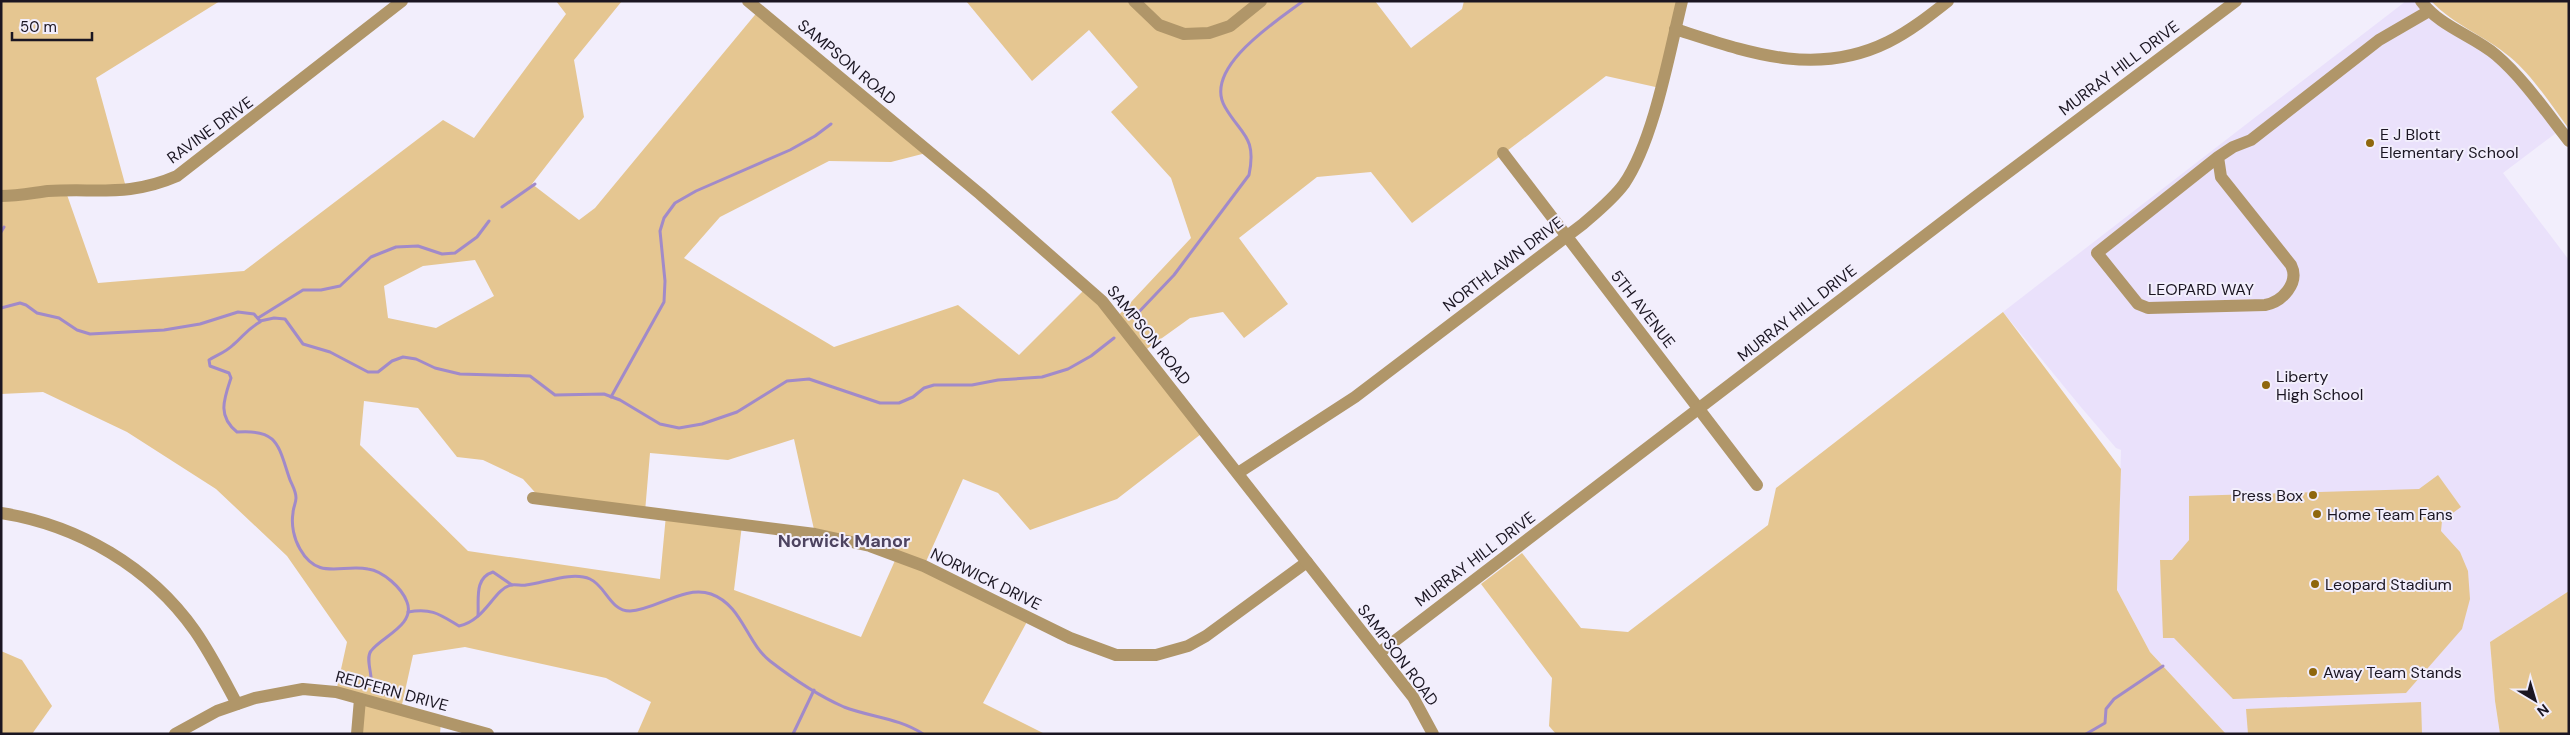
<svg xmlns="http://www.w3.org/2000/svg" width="2570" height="735" font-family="'DM Sans',sans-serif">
<rect width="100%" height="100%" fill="#f2eefc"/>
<polygon fill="#eae1fb" points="2406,1 2421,1 2484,46 2560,130 2503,173 2569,260 2569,591 2490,642 2495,701 2500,734 2226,734 2150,652 2117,590 2121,450 2116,448 2080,406 2003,312"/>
<g fill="#e5c691" fill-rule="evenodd">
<path d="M1,1H220L96,78L127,191L66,192L98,283L244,271L443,120L474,138L566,14L556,1H622L574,60L584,117L532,184L579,220L595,208L759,10L930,152L891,162L829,161L720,217L684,258L834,347L958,305L1019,355L1088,286L1117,317L1191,238L1171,178L1111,112L1138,87L1089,30L1032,81L966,1H1375L1411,48L1462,9L1464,1H1682L1660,88L1606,76L1412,223L1371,172L1317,177L1239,238L1288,304L1244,338L1223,312L1190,318L1144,351L1205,431L1117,499L1030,530L998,493L963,479L924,566L1029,618L983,703L1045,734H637L651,702L606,678L465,647L413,655L401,709L441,721L440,734H357L360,699L336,692L347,642L287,556L216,489L127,432L43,392L1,394ZM475,260L494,296L436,328L388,318L384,286L423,266ZM364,401L418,408L457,457L483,460L523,479L541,499L645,512L650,453L728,460L794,439L815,534L897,556L861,637L734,590L742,525L666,515L660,579L468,551L360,445Z"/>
<path d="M2431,1H2569V129C2551,105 2533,76 2510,57C2485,36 2454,25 2431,1Z"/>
<polygon points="2003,312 2121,469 2117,590 2150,652 2226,734 1556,734 1549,726 1552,678 1481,584 1522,553 1581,628 1628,632 1768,525 1776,488"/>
<polygon points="2438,475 2461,507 2442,521 2441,531 2460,552 2468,571 2470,599 2462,629 2406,693 2233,699 2174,638 2163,638 2160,560 2172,560 2189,540 2189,496 2419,489"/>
<polygon points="2569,591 2569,734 2500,734 2495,701 2490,642"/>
<polygon points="1,651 22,660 52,706 32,734 1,734"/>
<polygon points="2421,702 2422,734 2248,734 2246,709"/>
</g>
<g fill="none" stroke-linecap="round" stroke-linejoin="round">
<g stroke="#a18ac9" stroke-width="3">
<polyline points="502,207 535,184"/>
<polyline points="1,232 4,227"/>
<polyline points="1,308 20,303 26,305 37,313 59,318 77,330 90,334 164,330 200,324 238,312 254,314 260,321 274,318 285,319 303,344 330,352 368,372 378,372 392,361 403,357 416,359 435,368 460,374 530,376 555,395 604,394 620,400 660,424 679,428 702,424 737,412 787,381 809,379 880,403 899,403 913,397 924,388 934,385 972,385 998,380 1042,377 1068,369 1091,356 1114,338"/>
<path d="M1136,315L1174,275L1249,175C1257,136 1241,135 1225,107C1202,68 1278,20 1303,1"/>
<polyline points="258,318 303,290 321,290 340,286 371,257 396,247 418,246 442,254 455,253 477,237 489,221"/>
<path d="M260,322C246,330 244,336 233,345C226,352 217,355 209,360L210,366L229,373L231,378C224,399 217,416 237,432C277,429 278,444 289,477C291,484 296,490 296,498C296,503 293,508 293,513C291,525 294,539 300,549C318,581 341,564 368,569C383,571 402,588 407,602C416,625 381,637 371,651C365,659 373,675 371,684"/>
<polyline points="611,397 664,302 665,281 660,231 664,218 675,203 696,191 790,150 815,136 831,124"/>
<path d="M408,612C432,608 439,614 459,626C485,621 494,589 511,585C516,584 522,586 526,585C544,583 572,571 590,579C606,586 610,611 630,611C656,610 684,585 711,594C742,605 746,642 770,661C792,678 819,696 844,707C870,717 899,718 923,734"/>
<path d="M478,616C479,599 474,578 493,572L512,585"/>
<polyline points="793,734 814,690"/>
<polyline points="2086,734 2105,723 2106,709 2114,699 2163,666"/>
</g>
<g stroke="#b09669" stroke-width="12">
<polyline points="1134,1 1159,25 1184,34 1209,33 1230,26 1261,1"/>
<path d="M2421,1C2440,27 2472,35 2496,55C2524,79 2546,112 2569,141"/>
<path d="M1675,29C1747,52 1815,78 1888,42C1910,31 1929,16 1948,1"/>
<polyline points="1503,153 1757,485"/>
<path d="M2218,157L2221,177L2291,265C2300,283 2282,302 2265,305L2148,308L2138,304L2097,253L2218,157L2233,147L2251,140L2379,40L2429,11"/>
<path d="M1238,473L1355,397L1583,224C1598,211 1613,199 1624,184C1654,140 1669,54 1682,1"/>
<polyline points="533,498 815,534 870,546 924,566 1070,638 1116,655 1156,655 1188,646 1206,636 1307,562"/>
<path d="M1,513C78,525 150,567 195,631C211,654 224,680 237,704"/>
<polyline points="1379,653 1974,198 2236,1"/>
<polyline points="175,734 217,711 255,698 303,689 336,692 488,734"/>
<polyline points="357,734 360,699"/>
</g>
<g stroke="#b09669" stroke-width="12">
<polyline points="748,1 980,194 1102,301 1413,697 1433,734"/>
<path d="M1,196C17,196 32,193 48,191C97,188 129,197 177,176L402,1"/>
</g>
</g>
<g fill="#8f670d" stroke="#f2eefc" stroke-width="2">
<circle cx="2370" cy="143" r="5"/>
<circle cx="2266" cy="385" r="5"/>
<circle cx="2313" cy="495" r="5"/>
<circle cx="2317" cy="514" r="5"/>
<circle cx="2315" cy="584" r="5"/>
<circle cx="2313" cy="672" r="5"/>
</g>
<g text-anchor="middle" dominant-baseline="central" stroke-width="4" stroke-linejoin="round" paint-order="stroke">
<g font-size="16" fill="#1b1622" stroke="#f2eefc">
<text transform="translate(847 62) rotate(40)">SAMPSON ROAD</text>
<text transform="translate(2119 68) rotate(-37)">MURRAY HILL DRIVE</text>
<text transform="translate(210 130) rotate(-36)">RAVINE DRIVE</text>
<text transform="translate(1503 264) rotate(-37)">NORTHLAWN DRIVE</text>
<text x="2201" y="289">LEOPARD WAY</text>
<text transform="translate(1643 309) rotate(52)">5TH AVENUE</text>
<text transform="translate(1797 313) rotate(-38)">MURRAY HILL DRIVE</text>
<text transform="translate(1149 335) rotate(51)">SAMPSON ROAD</text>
<text transform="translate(1475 559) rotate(-37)">MURRAY HILL DRIVE</text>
<text transform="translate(986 579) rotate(26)">NORWICK DRIVE</text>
<text transform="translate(1398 655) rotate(53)">SAMPSON ROAD</text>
<text transform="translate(392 691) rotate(15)">REDFERN DRIVE</text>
</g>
<g font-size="16" fill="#1b1622" stroke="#f2eefc" text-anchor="start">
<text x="2380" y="134">E J Blott<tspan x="2380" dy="18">Elementary School</tspan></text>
<text x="2276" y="376">Liberty<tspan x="2276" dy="18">High School</tspan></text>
<text x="2303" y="495" text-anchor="end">Press Box</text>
<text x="2327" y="514">Home Team Fans</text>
<text x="2325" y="584">Leopard Stadium</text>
<text x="2323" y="672">Away Team Stands</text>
</g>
<g font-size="18" font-weight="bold" fill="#4d4360" stroke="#f2eefc">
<text x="844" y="541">Norwick Manor</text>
</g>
</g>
<rect width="2570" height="735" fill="none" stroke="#1b1622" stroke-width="5"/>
<g transform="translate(2535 700) rotate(142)" stroke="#f2eefc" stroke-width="4" paint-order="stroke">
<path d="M0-4L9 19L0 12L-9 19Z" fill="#1b1622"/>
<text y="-8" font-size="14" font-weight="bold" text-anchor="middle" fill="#1b1622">N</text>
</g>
<path d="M12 32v8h80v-8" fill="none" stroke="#1b1622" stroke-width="2.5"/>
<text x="20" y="32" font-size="15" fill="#1b1622" stroke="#f2eefc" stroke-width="4" paint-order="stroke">50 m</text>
</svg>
